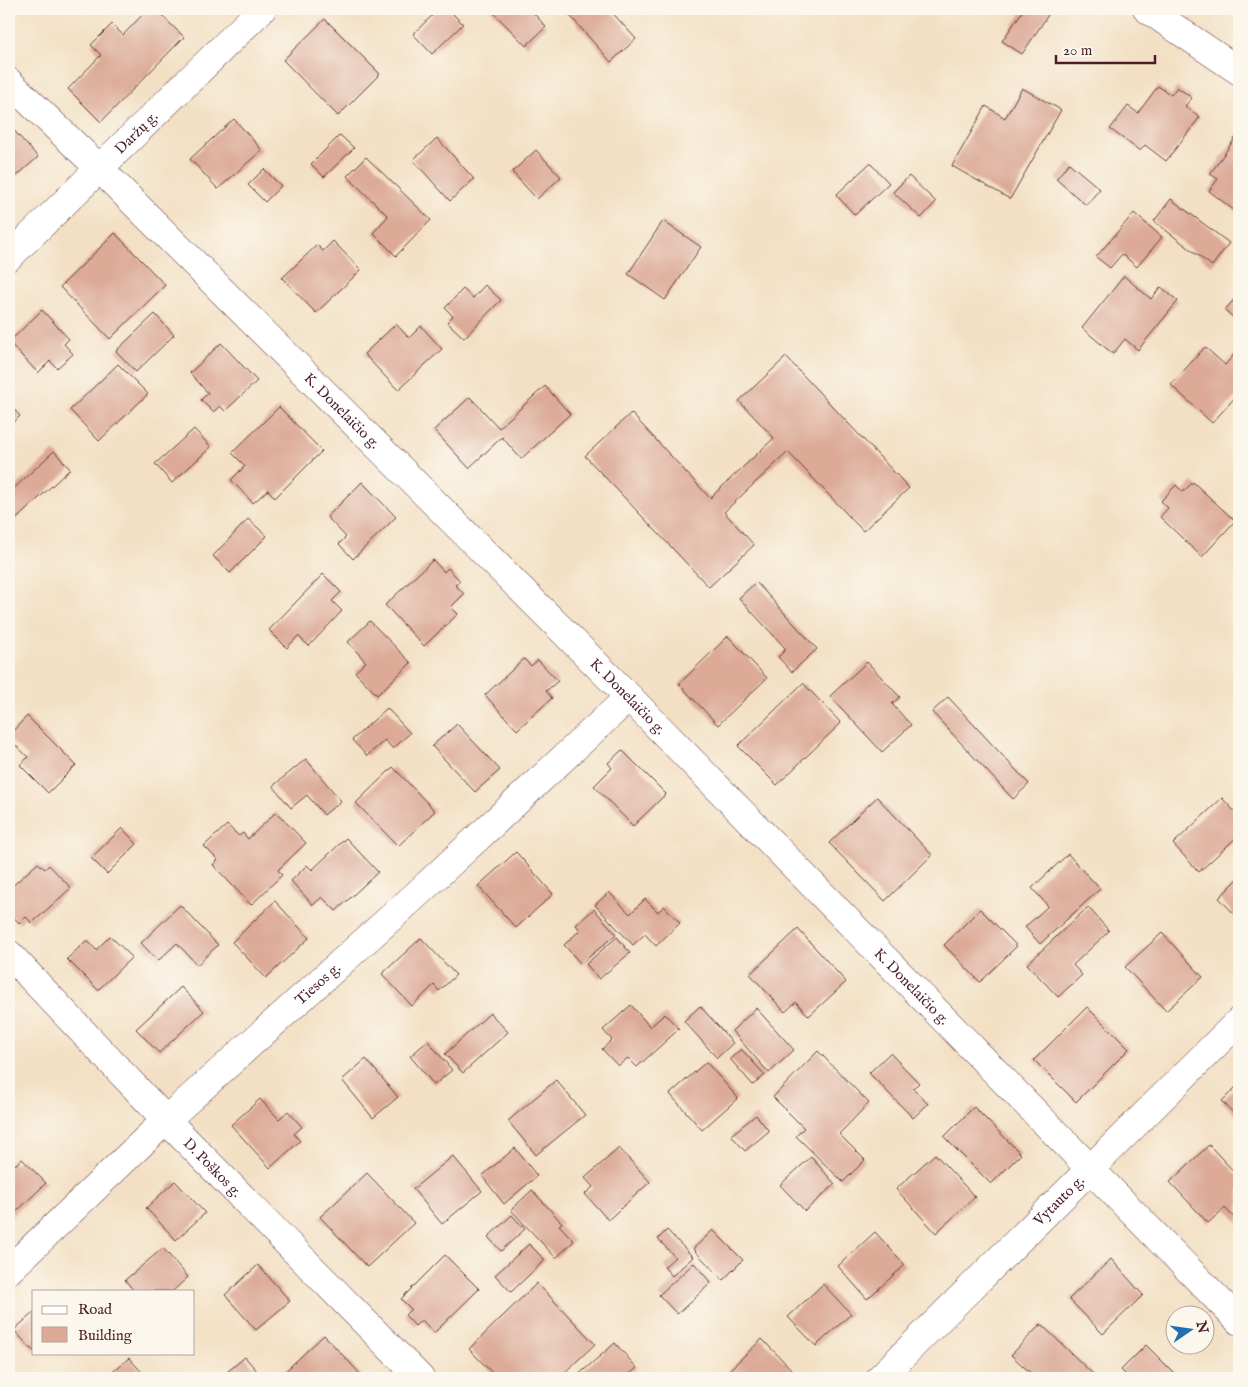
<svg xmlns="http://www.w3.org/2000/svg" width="1248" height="1387" font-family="'IM FELL English',serif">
<rect width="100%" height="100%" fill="#fbf7ec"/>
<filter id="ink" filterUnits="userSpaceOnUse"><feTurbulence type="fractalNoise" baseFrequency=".02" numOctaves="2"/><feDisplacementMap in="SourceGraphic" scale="10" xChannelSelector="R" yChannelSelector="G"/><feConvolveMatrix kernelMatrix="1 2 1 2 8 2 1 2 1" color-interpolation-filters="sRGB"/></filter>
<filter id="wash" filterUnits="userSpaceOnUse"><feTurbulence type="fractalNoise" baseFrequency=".0096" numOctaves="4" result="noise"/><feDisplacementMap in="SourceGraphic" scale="20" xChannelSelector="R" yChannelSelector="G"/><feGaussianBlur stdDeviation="1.12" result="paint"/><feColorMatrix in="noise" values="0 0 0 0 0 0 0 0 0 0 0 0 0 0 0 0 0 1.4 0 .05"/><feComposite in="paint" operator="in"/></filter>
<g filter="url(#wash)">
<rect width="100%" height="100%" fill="#f3e0c4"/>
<g id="blocks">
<g fill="#dcaa97">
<polygon points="148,9 155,9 184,37 101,122 68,89 101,55 91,45 112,24 123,35"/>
<polygon points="439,9 448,9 463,24 432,54 413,34"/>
<polygon points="490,9 530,9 546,27 526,46"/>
<polygon points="564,9 609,9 636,39 611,62"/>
<polygon points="1024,9 1052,9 1022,54 1002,41"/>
<polygon points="325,19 380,74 338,116 283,60"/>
<polygon points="1158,86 1171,95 1177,87 1192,98 1185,106 1200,117 1166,161 1145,145 1140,151 1110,129 1128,106 1138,113"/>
<polygon points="1022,88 1061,110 1010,199 952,166 986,106 1005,118"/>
<polygon points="234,119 262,150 218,189 190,159"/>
<polygon points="9,125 38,157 9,183"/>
<polygon points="340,135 354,148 324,177 311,164"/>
<polygon points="1236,137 1239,139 1239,214 1209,191 1218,179 1210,174"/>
<polygon points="437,138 474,179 450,201 413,160"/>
<polygon points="536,150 561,177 537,199 512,172"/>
<polygon points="366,157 431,220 396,256 373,233 388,216 347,176"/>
<polygon points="870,163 889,183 855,215 836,195"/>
<polygon points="1069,163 1100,189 1086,205 1056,179"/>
<polygon points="264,169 281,186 265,202 248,185"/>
<polygon points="909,176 936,202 921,218 893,192"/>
<polygon points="1171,199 1229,243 1212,266 1154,221"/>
<polygon points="1134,213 1162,237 1137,267 1122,254 1110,268 1096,257"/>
<polygon points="663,221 701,247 665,300 628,274"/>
<polygon points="115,233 165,285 110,339 60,287"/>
<polygon points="333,241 361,270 316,313 282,278 317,245 323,251"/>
<polygon points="1124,276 1151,299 1161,287 1178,301 1138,350 1125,339 1113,354 1082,328"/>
<polygon points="485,285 501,300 464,338 447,322 453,316 445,308 463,289 473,298"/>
<polygon points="1239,294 1239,323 1225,310"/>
<polygon points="42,310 69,339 64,344 73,354 57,368 50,361 38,373 9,342"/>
<polygon points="155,314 174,335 136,372 116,351"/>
<polygon points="396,324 409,338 421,326 442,349 398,390 364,354"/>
<polygon points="221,343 257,381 225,411 220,406 213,412 201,400 208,393 190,373"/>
<polygon points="1205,347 1225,365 1239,349 1239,393 1212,423 1171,385"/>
<polygon points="786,357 909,488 863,531 788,452 724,512 754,545 709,587 585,456 631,413 710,498 774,438 739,401"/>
<polygon points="118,364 148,394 99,441 70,410"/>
<polygon points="545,386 570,414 521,459 502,437 469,468 434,430 470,397 499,428"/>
<polygon points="9,404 20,416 9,427"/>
<polygon points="279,407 322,451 275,498 268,490 253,503 231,480 245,466 232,453"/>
<polygon points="194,429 211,447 172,483 155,464"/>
<polygon points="54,451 70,469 9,526 9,493"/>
<polygon points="362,482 396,517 353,559 339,544 346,537 327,517"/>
<polygon points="1193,482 1235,521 1202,557 1160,517 1168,508 1161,501 1176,485 1183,492"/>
<polygon points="248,519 267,536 230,573 213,556"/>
<polygon points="433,560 444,572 448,568 460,581 455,585 464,594 451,607 458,614 424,646 385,605"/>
<polygon points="323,574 341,592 332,601 342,611 309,646 298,636 287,648 269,630"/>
<polygon points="756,582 817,649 792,672 778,657 786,649 739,598"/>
<polygon points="370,621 411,663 377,695 355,672 366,662 348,642"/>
<polygon points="728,636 767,678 718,725 679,684"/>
<polygon points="524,659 531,666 538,660 558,681 546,691 552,698 517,730 485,695"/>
<polygon points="867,662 900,697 892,704 911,725 882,752 830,696"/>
<polygon points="803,683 841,723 777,785 738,746"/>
<polygon points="948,697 1029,784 1013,799 932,712"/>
<polygon points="387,708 410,733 393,749 385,740 367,756 352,740"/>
<polygon points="27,716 76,765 48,793 20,765 28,757 9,739 9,735"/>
<polygon points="457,724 500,770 475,792 432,746"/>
<polygon points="622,750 666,794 633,826 594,786 612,768 608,763"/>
<polygon points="306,759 341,801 324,815 307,795 291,808 273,786"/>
<polygon points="393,767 435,811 398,846 356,803"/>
<polygon points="877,797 932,855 885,901 829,843"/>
<polygon points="1222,798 1239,816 1239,835 1199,872 1173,844"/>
<polygon points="276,812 306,843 278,870 282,875 251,905 213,865 218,860 204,846 227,825 239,836 243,833 248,839"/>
<polygon points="122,828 137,844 107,874 91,858"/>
<polygon points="346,838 378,872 336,911 322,897 313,905 291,881 307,865 312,870"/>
<polygon points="516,852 553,894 516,928 478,886"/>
<polygon points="1068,854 1100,889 1040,944 1025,927 1048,906 1032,888"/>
<polygon points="38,863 45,869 49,865 71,888 32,923 26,917 19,923 9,912 9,904 13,900 9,896 9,889"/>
<polygon points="1239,878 1239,919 1219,898"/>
<polygon points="609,892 630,914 645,899 658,912 664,906 680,923 656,946 645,934 633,945 595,905"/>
<polygon points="275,901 309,938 266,978 232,942"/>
<polygon points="180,905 218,945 197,965 177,943 158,961 141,943"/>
<polygon points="1088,907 1109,931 1073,965 1082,975 1058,997 1027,964"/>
<polygon points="594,909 616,934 581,964 564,945 580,930 576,925"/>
<polygon points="980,909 1017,946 980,982 944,945"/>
<polygon points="798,929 846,982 809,1016 796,1002 785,1012 750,974"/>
<polygon points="1162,933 1203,977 1166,1011 1125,967"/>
<polygon points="110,936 132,957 98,990 67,959 87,940 96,950"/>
<polygon points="617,937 630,953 599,979 586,964"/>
<polygon points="421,938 456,975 439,991 434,985 412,1006 382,974"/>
<polygon points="181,987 204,1011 159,1053 136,1029"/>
<polygon points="631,1005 650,1027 665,1014 679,1029 637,1067 628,1058 618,1066 602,1049 612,1040 603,1030"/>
<polygon points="700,1006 733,1043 717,1058 684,1021"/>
<polygon points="1087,1007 1129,1049 1076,1102 1034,1060"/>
<polygon points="756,1008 794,1050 769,1073 732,1031"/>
<polygon points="490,1013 508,1032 463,1073 445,1054"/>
<polygon points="428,1041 452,1070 434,1085 410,1056"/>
<polygon points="741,1049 765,1075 753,1085 730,1059"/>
<polygon points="818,1051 869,1103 839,1134 865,1160 843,1182 796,1136 804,1128 773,1097"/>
<polygon points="890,1053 919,1083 913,1088 928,1104 913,1118 869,1073"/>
<polygon points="366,1059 398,1097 373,1118 342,1080"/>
<polygon points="706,1062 738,1098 702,1130 670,1094"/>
<polygon points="556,1080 585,1115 536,1155 508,1121"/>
<polygon points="1239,1084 1239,1119 1222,1101"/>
<polygon points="260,1099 279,1119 288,1111 302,1127 294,1134 300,1141 270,1168 231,1125"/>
<polygon points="974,1107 1021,1154 991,1184 944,1137"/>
<polygon points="756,1115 769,1131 745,1151 731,1135"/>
<polygon points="1209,1145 1239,1177 1239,1223 1225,1208 1208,1223 1170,1182"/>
<polygon points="515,1148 537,1176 504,1204 482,1176"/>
<polygon points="619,1148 650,1182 608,1220 585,1194 593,1187 585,1178"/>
<polygon points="935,1154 975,1197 936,1233 896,1189"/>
<polygon points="453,1156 482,1191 442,1224 413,1189"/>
<polygon points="811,1157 835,1184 805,1211 780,1185"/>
<polygon points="22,1159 46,1183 11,1217 9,1215 9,1164 11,1161 15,1165"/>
<polygon points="367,1173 414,1223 367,1267 320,1217"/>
<polygon points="175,1181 205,1213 176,1240 146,1208"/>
<polygon points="532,1190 562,1223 559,1225 574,1241 556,1258 511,1210"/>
<polygon points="512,1215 525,1229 501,1251 488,1237"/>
<polygon points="667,1230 693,1257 672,1276 664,1267 675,1257 658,1239"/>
<polygon points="713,1230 743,1260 723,1280 693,1249"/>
<polygon points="875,1232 905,1265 867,1299 838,1266"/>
<polygon points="529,1244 545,1260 511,1292 495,1275"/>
<polygon points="163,1248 188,1277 173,1291 134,1291 125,1280"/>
<polygon points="445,1255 479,1289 434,1333 422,1320 415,1326 405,1315 411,1309 401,1299"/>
<polygon points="1111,1259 1143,1295 1103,1334 1069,1299"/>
<polygon points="694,1263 711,1283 677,1314 659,1295"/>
<polygon points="258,1265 290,1301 256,1330 225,1295"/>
<polygon points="537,1283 595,1344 559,1378 497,1378 469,1349"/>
<polygon points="823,1284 851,1314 816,1346 788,1317"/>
<polygon points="34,1312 34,1352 14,1330"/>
<polygon points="1041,1324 1097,1378 1036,1378 1011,1355"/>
<polygon points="324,1335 364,1378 278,1378"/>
<polygon points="762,1339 794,1372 787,1378 732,1378 727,1372"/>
<polygon points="615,1343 637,1368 625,1378 579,1378 577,1376"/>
<polygon points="1146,1345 1174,1373 1169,1378 1129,1378 1121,1370"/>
<polygon points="245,1357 263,1378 220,1378"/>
<polygon points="129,1358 146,1377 105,1378"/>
</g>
</g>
</g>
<g filter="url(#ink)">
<use href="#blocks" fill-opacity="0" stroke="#633c42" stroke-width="1"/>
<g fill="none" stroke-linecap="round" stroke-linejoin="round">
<defs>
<g id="minor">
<polyline points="1147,9 1239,71"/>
<path id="s1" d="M9,82L100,169L629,697L1239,1321"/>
<path id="s2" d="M9,257L262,9"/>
<path id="s3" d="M9,954L166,1120L420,1378"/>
<path id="s4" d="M9,1270L166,1120L415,896L629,697"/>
<path id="s5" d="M880,1378L1239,1021"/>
</g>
</defs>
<use href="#minor" stroke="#633c42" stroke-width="29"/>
<use href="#minor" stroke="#fff" stroke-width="28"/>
</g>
</g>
<g text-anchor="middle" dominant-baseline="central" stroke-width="4" stroke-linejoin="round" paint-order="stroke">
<g font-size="15" fill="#4a1f2b" stroke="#fbf7ec">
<text stroke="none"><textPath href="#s2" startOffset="178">Daržų g.</textPath></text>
<text stroke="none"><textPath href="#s1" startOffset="468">K. Donelaičio g.</textPath></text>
<text stroke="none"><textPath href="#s1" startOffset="872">K. Donelaičio g.</textPath></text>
<text stroke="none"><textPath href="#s4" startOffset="421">Tiesos g.</textPath></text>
<text stroke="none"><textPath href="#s1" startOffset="1278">K. Donelaičio g.</textPath></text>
<text stroke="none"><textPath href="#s3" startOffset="295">D. Poškos g.</textPath></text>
<text stroke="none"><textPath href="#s5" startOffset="252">Vytauto g.</textPath></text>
</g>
</g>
<rect width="1248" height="1387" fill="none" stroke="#fbf7ec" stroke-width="30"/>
<rect x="32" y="1290" width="162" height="65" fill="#fbf7ec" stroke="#b4a19f"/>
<rect x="42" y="1306" width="25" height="8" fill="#ffffff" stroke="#b4a19f"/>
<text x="78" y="1314" font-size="15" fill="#4a1f2b">Road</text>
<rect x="42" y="1327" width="25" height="15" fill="#dcaa97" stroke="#b4a19f"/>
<text x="78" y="1340" font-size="15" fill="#4a1f2b">Building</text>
<g transform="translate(1190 1330) rotate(77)"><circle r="24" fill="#fbf7ec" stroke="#b4a19f"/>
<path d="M0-4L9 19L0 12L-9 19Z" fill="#1f6fb2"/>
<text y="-8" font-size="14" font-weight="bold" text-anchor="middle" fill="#4a1f2b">N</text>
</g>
<path d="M1056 55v8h99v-8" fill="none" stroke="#4a1f2b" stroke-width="2.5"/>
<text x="1063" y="55" font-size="15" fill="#4a1f2b" stroke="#fbf7ec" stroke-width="4" paint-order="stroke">20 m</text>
</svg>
